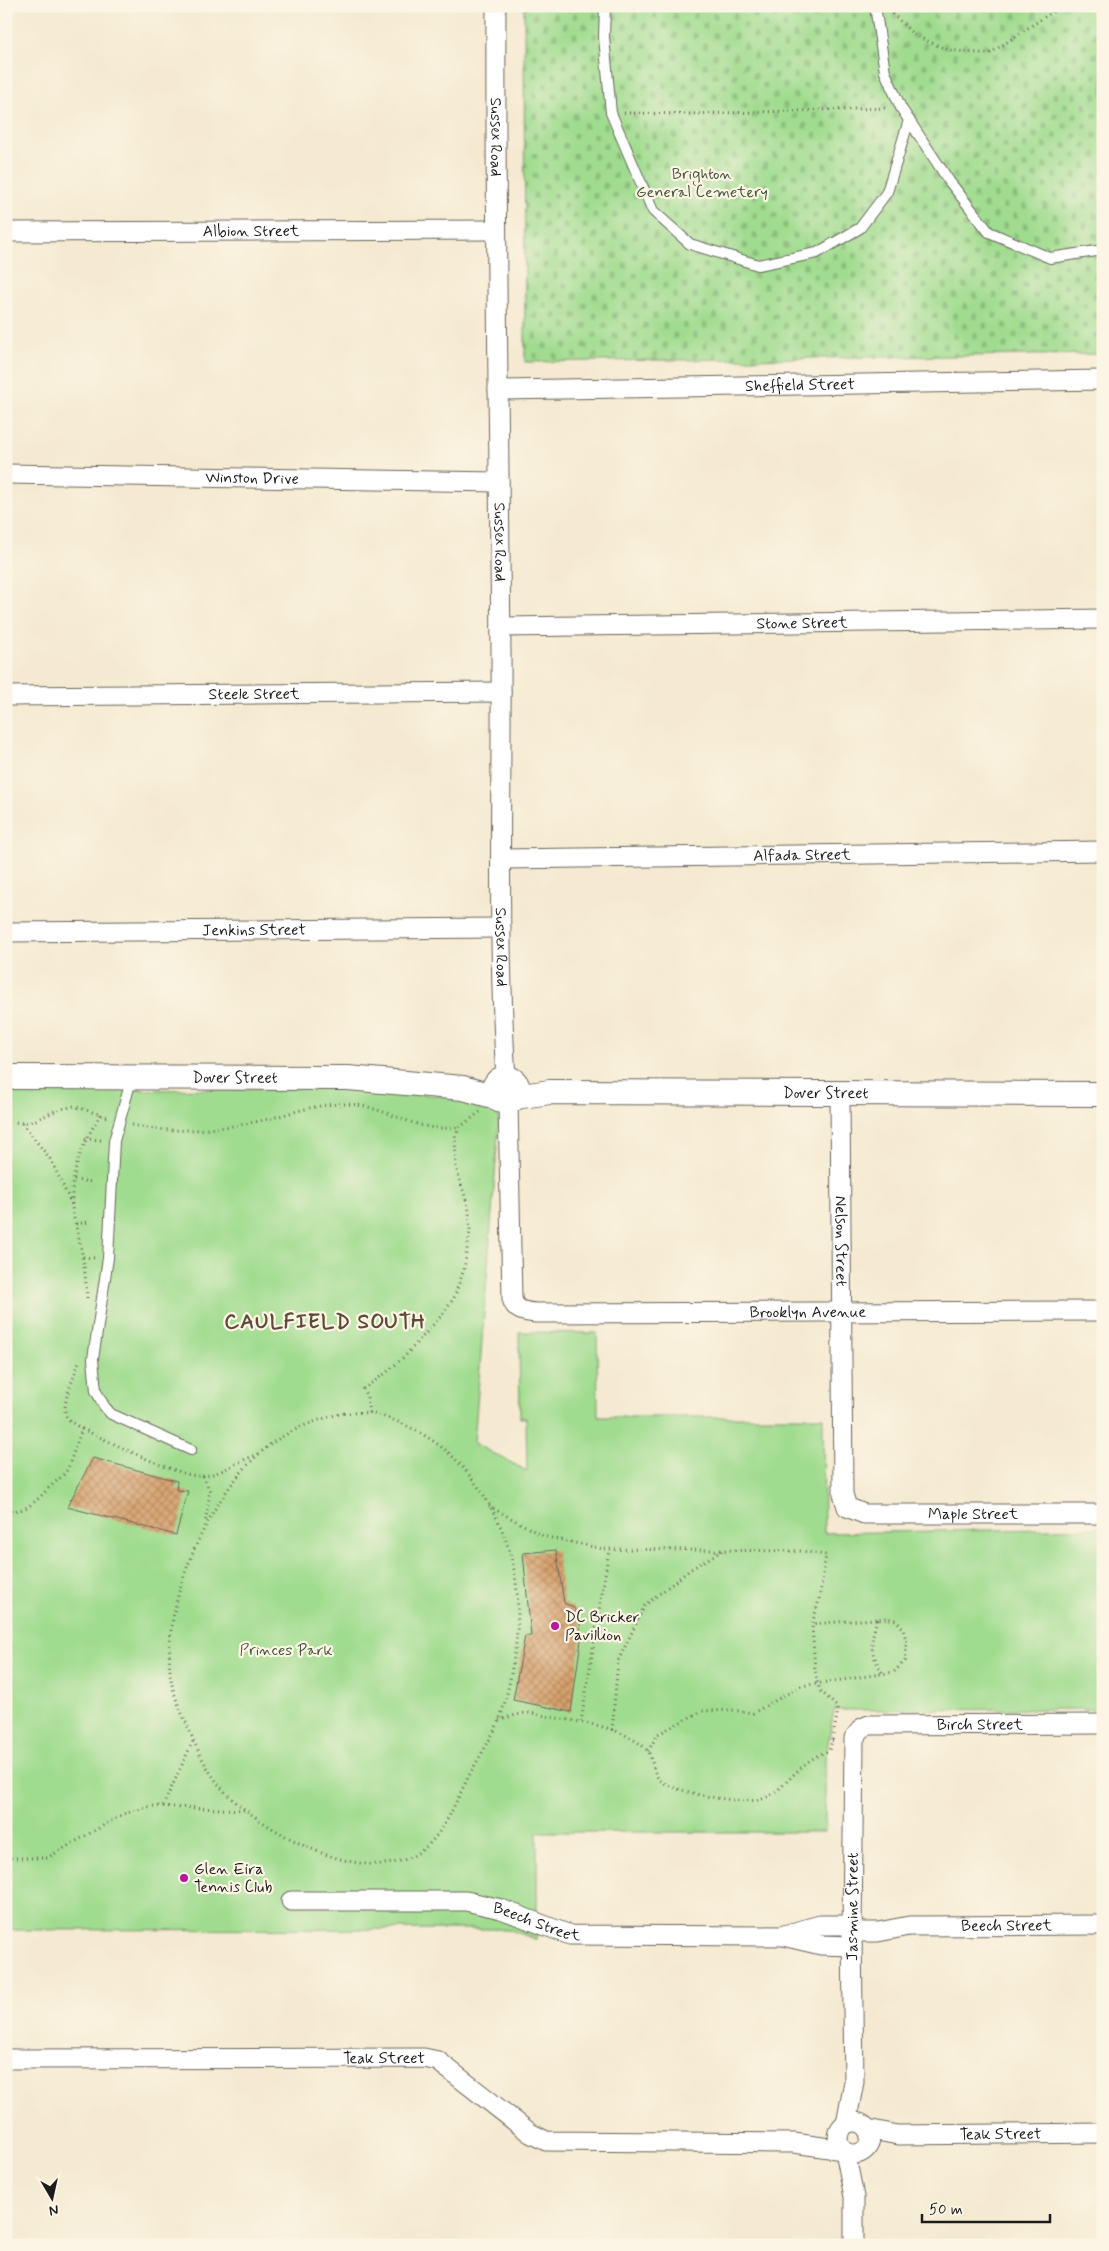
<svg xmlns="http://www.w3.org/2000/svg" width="1109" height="2251" font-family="Mynerve,sans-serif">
<defs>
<pattern id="cemetery-stones" width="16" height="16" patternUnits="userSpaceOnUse" patternTransform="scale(1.25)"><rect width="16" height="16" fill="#a0dc8f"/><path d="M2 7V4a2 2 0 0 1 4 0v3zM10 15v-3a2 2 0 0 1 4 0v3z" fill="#89bc7b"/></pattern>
<pattern id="building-cross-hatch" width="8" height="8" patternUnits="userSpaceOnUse" patternTransform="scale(1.25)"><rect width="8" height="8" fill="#d7a16d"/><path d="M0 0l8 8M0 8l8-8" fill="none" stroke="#ae8259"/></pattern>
</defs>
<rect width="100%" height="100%" fill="#fcf5e5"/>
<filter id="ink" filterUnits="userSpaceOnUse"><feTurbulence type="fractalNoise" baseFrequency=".02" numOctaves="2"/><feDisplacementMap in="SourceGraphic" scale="10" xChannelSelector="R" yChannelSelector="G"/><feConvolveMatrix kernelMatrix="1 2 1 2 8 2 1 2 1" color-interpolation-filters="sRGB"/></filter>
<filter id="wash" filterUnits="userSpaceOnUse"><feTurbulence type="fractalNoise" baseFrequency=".0096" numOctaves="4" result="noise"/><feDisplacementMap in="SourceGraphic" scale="20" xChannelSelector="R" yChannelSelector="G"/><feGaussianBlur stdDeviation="1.12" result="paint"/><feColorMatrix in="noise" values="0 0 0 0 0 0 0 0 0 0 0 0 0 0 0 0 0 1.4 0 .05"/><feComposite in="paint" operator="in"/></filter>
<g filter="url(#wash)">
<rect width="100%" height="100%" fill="#f5ead1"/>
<path fill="#a0dc8f" stroke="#5e7c56" d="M347,1088L477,1099C491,1104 498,1107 499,1123L474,1443L527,1471L526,1418H520L519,1332L597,1333L598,1417H823L824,1533L1103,1528V1709L834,1710L825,1760V1832H537V1940L507,1929L6,1930V1091Z"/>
<polygon fill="url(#cemetery-stones)" stroke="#5e7c56" points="524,6 1103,6 1103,354 525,362"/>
<g id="blocks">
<g fill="url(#building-cross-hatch)">
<polygon points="93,1458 177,1481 176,1490 188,1491 176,1535 67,1507"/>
<polygon points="556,1550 564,1603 574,1608 580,1620 581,1640 571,1712 513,1700 525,1636 531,1636 523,1553"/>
</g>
</g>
</g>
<g filter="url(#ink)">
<use href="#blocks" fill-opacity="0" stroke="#68645b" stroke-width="1"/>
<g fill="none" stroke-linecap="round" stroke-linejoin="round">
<defs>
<g id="service">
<polyline points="605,6 604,37 611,113 653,211 690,244 758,265 817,253 860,228 887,192 909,120"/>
<polyline points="875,6 885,72 901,108 949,181 989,232 1050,258 1103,250"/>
<polyline points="132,1077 114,1141 108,1258 93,1359 96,1391 104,1406 111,1414 191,1450"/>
</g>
<g id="minor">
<path id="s1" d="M496,6C495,222 499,437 501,652C502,794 497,936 506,1078"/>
<path id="s2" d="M6,232L495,230"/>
<path id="s3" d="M498,390L1103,380"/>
<path id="s4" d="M6,474L499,482"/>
<path id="s5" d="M501,627L1103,619"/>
<path id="s6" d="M6,696L501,692"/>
<path id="s7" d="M502,859L1103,851"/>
<path id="s8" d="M6,932L501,928"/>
<path id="s9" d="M840,1093L843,1494L847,1507L864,1514H1103"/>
<path id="s10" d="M508,1102L512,1299C515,1311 525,1312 536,1313L1103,1311"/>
<path id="s11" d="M291,1901H466L501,1909L570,1935L783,1936L821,1945L852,1946"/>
<path id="s12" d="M853,1932H878L909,1926L1103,1925"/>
<polyline points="784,1935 820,1925 853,1925"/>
<path id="s13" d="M6,2059L424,2058L438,2061L530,2133L546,2141L794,2143L843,2150"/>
<circle cx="854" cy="2138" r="16"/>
<path id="s14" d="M846,2124L854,2082L852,1936L854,1738L862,1728L869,1725L1103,1724"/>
<path id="s15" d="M867,2129L898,2135L1103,2133"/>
<polyline points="845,2151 854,2197 854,2245"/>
</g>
<g id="tertiary">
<path id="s16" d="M6,1077L348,1078L463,1088L496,1097"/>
<circle cx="506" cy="1090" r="12"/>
<path id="s17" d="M515,1097L550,1092L1103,1094"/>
</g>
</defs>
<use href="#service" stroke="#68645b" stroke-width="12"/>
<use href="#minor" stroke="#68645b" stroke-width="21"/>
<use href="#tertiary" stroke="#68645b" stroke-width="26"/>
<g stroke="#68645b" stroke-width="3" stroke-dasharray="1 4" stroke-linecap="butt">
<polyline points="889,10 914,35 948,50 989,54 1061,6"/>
<polyline points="624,113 692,114 888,108"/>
<polyline points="6,1121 22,1123 34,1121 57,1110 74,1106 107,1117"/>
<polyline points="22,1123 51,1160 72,1205"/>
<path d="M132,1125C172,1135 228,1129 268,1119C292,1113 316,1104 342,1104C373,1103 399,1121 429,1127C439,1129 450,1128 460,1127"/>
<polyline points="85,1139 102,1140"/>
<polyline points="74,1180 91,1182"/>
<polyline points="76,1224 89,1222"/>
<polyline points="83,1257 95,1258"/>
<path d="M87,1298C86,1280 84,1262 80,1244C78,1232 73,1218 72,1206C70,1172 83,1142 101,1114"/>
<path d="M344,1413C352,1413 361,1412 369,1413C398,1418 436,1439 456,1460C512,1520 528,1589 512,1668C509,1686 505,1706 498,1723C490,1740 480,1756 471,1772C458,1796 449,1823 430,1843C380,1895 282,1840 238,1804C215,1786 201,1759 190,1732C183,1715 174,1698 171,1679C160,1607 206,1501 260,1453C283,1432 314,1420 344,1413Z"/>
<polyline points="369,1413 367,1397 363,1389 386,1373 405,1356 442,1315 454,1298 464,1269 470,1231 469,1210 456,1167 455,1137 460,1127 480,1112"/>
<path d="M82,1429C106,1439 181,1479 203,1476C223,1474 238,1460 257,1455"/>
<polyline points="203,1476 210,1491 205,1524"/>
<polyline points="489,1506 543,1536 603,1549 801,1551 826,1555 819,1600 812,1624 815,1670 818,1685 821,1691 837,1707 837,1716 832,1740"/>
<path d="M6,1510C28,1514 38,1498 52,1485C58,1479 64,1476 68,1468L82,1429C77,1426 72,1423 68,1419C58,1408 76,1375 79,1361"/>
<path d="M877,1619C870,1645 869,1650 883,1674"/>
<path d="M499,1720C508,1718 519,1713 529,1713C536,1713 544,1716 551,1717C583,1723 622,1726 646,1749C654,1757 651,1772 660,1780C674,1793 744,1805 762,1799C785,1792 798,1760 829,1751L832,1740L834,1741"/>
<polyline points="581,1722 609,1550"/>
<polyline points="612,1730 618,1661 645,1605 691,1569 723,1550"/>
<polyline points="648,1751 658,1734 702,1711 731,1710 753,1713 801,1686 894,1672 905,1661 907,1643 903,1629 896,1620 887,1618 812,1624"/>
<polyline points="163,1806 193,1741"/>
<polyline points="6,1858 47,1858 123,1814 152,1806 244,1810"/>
</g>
<use href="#service" stroke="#fff" stroke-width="10"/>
<use href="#minor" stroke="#fff" stroke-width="19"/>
<use href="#tertiary" stroke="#fff" stroke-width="24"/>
</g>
</g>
<g fill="#b5179e" stroke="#fcf5e5" stroke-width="2">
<circle cx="555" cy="1626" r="5"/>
<circle cx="184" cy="1878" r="5"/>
</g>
<g text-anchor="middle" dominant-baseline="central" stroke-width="4.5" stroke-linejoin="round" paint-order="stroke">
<g font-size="16" fill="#1c1c1c" stroke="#fcf5e5">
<text stroke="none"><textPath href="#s1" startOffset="131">Sussex Road</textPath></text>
<text stroke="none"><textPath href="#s2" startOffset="245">Albion Street</textPath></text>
<text stroke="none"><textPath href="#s3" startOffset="302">Sheffield Street</textPath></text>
<text stroke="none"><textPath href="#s4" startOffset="246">Winston Drive</textPath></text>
<text stroke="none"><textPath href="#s1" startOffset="536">Sussex Road</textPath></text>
<text stroke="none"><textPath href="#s5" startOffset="301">Stone Street</textPath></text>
<text stroke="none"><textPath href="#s6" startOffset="248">Steele Street</textPath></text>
<text stroke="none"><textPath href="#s7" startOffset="300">Alfada Street</textPath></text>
<text stroke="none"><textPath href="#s8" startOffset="248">Jenkins Street</textPath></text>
<text stroke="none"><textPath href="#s1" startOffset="941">Sussex Road</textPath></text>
<text stroke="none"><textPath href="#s16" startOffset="229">Dover Street</textPath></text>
<text stroke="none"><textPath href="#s17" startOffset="311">Dover Street</textPath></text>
<text stroke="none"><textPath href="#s9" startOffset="148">Nelson Street</textPath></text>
<text stroke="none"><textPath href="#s10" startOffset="499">Brooklyn Avenue</textPath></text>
<text stroke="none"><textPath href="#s9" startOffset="542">Maple Street</textPath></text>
<text stroke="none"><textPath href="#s14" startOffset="518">Birch Street</textPath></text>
<text stroke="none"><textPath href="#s14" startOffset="218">Jasmine Street</textPath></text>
<text stroke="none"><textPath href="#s11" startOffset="249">Beech Street</textPath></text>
<text stroke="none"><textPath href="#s12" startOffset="154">Beech Street</textPath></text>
<text stroke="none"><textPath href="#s13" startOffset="378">Teak Street</textPath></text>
<text stroke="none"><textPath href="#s15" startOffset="134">Teak Street</textPath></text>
</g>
<g font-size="16" fill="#44563e" stroke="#fcf5e5">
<text x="702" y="174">Brighton<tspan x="702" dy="18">General Cemetery</tspan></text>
<text x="286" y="1650">Princes Park</text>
</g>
<g font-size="16" fill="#1c1c1c" stroke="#fcf5e5" text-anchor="start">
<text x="565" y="1617">DC Bricker<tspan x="565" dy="18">Pavillion</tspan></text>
<text x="194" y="1869">Glen Eira<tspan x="194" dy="18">Tennis Club</tspan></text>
</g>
<g font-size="21" font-weight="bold" letter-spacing="1" fill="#5d4b38" stroke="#fcf5e5">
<text x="325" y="1322">CAULFIELD SOUTH</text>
</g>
</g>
<rect width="1109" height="2251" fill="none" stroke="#fcf5e5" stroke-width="25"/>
<g transform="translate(52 2198) rotate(171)" stroke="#fcf5e5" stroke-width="4" paint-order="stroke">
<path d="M0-4L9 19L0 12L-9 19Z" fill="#1c1c1c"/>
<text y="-8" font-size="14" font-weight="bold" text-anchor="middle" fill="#1c1c1c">N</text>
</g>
<path d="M922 2214v8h128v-8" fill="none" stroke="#1c1c1c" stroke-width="2.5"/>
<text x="929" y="2214" font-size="15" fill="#1c1c1c" stroke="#fcf5e5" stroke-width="4" paint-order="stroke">50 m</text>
</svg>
